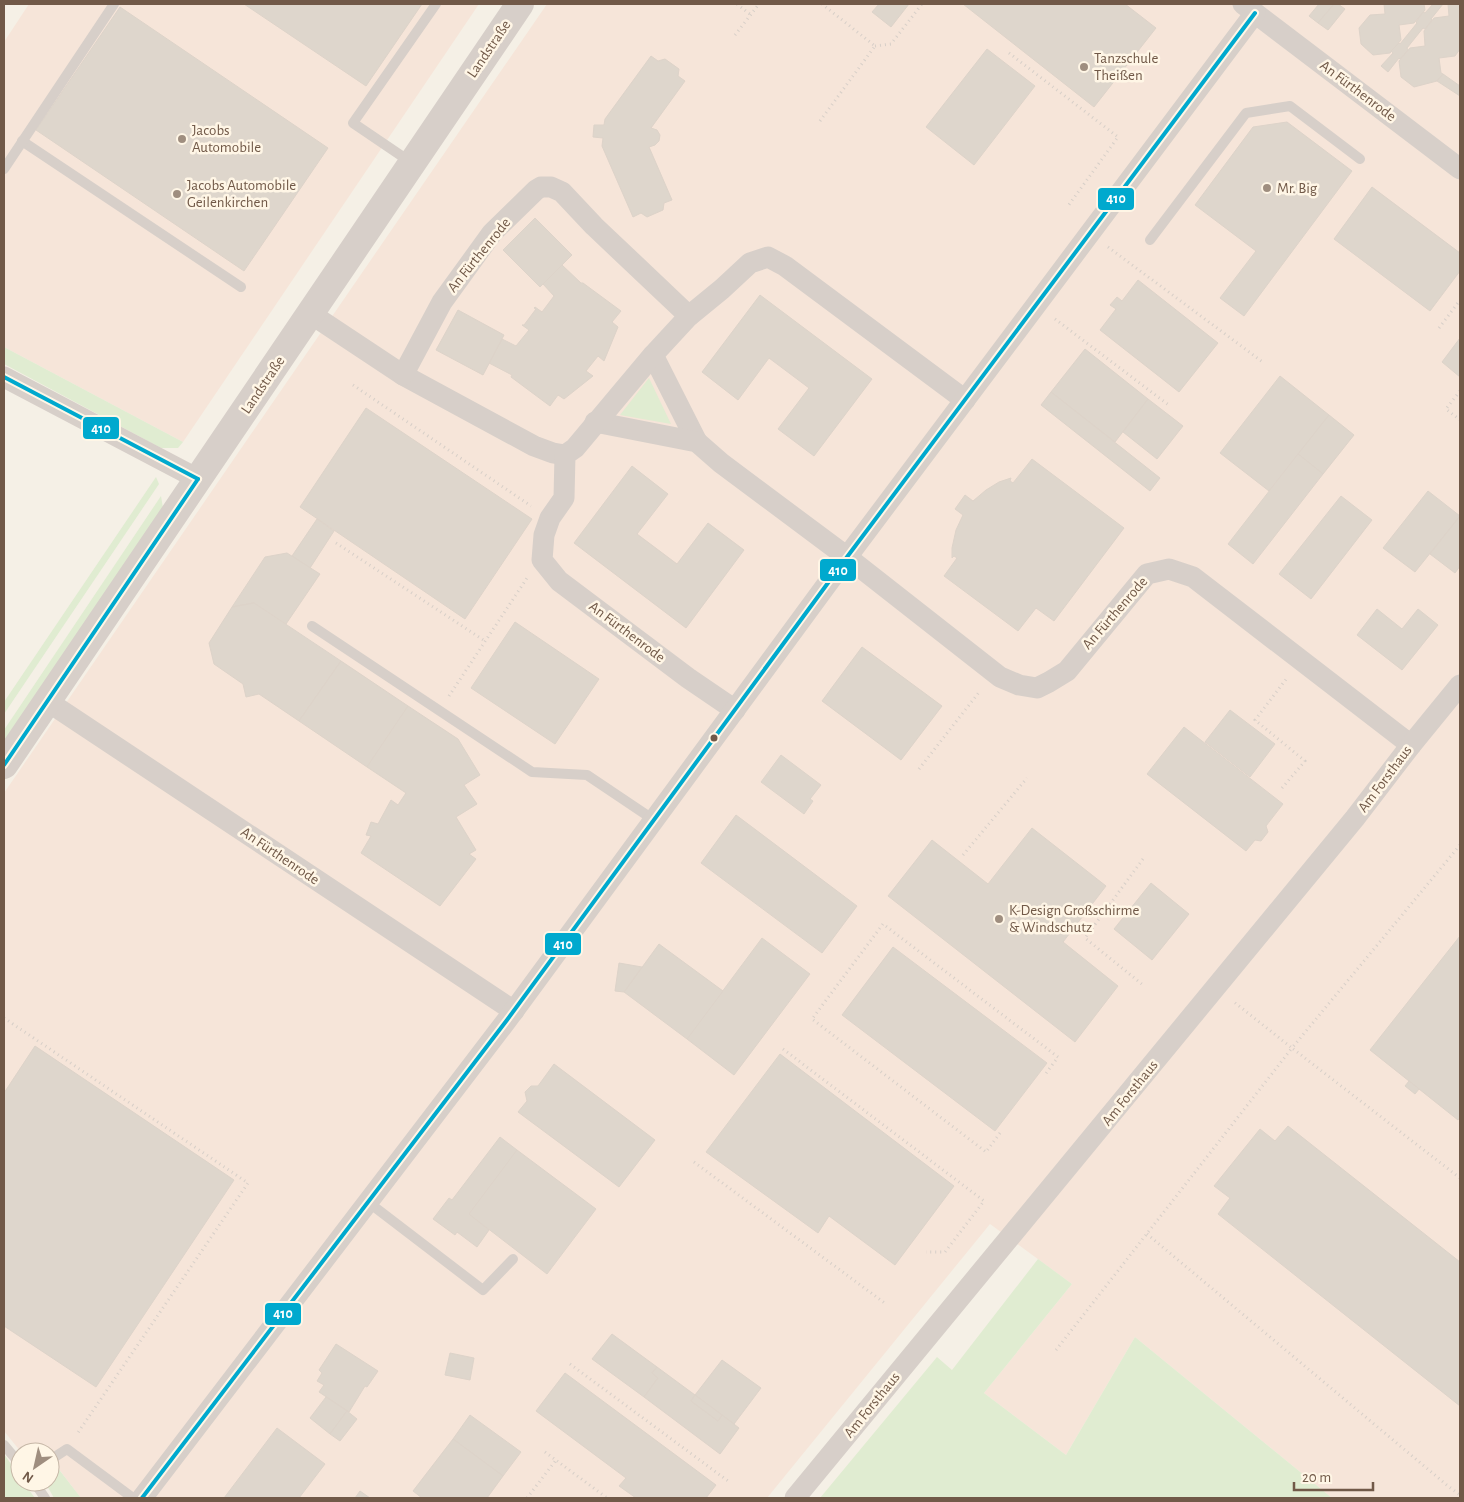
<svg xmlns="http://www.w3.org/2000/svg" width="1464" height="1502" font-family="'Alegreya Sans',sans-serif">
<rect width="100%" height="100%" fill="#f5f0e6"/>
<g fill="#f6e5d9">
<polygon points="29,4 479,4 183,442 4,347 4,42"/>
<polygon points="547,4 1460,4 1460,1498 1332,1498 1135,1337 1066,1455 984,1393 1072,1284 990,1224 767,1498 81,1498 58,1468 50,1471 50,1452 21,1452 4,1431 4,793"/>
</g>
<g fill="#e0ecd1">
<polygon points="4,347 183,442 178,448 161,448 4,364"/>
<polygon points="649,378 671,424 620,415"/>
<polygon points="156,477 159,484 4,714 4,702"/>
<polygon points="161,496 163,508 4,745 4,730"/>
<polygon points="1038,1259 1072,1284 984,1393 1066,1455 1135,1337 1332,1498 820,1498 937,1357 952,1370"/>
<polygon points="4,1454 20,1477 20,1482 23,1482 35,1498 4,1498"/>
<polygon points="57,1467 81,1498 54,1498 45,1482 50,1482 50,1471"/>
</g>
<g fill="#ded6cc" stroke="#ddd3c9">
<polygon points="244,4 422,4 366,86"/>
<polygon points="879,4 909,4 891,27 872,12"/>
<polygon points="963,4 1125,4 1156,28 1094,107"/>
<polygon points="1319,4 1334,4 1318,23 1309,16"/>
<polygon points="1334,4 1338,4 1345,9 1328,30 1318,23"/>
<polygon points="1384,4 1424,4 1425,10 1414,23 1399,25 1401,40 1390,53 1373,55 1361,44 1359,28 1370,15 1385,14"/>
<polygon points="1433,4 1443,4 1431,19 1432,20 1425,29 1423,28 1407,48 1408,50 1400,59 1399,58 1388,72 1381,66 1393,53 1391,51 1399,43 1400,44 1417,23 1416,22 1423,12 1425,13"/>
<polygon points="1448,4 1460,4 1460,49 1455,56 1439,58 1441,73 1443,74 1437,81 1414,87 1401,77 1399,61 1410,48 1425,46 1424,31 1434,18 1449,16"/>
<polygon points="120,7 328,148 244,271 36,130"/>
<polygon points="987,49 1035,86 974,165 926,127"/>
<polygon points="651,56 658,61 665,59 679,69 678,76 685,81 651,128 657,130 660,135 659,141 655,145 649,147 672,200 664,203 663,210 647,217 641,213 633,217 602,146 603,138 593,137 594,125 604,125 605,119"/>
<polygon points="1443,74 1460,86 1460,96 1437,81"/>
<polygon points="1287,122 1352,171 1244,316 1220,298 1256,251 1195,205 1253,127"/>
<polygon points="1372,187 1460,253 1460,271 1430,311 1334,239"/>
<polygon points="535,218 572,255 540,287 503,250"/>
<polygon points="562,265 581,283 583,283 621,311 612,322 618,327 604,361 598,356 586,371 593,376 564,399 558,395 550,406 511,377 512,375 489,363 502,339 516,346 529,330 522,325 524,325 536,309 534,308 535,307 542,312 554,296 543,284"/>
<polygon points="1138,280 1218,343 1179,392 1100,330 1116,309 1110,305 1117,297 1122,301"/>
<polygon points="760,295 872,379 814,456 778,429 809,388 769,358 738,400 702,372"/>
<polygon points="458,310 504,335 483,375 436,350"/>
<polygon points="1460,338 1460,377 1442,362"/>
<polygon points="1085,349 1148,399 1115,442 1051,392"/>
<polygon points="1280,376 1329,415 1269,491 1220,453"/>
<polygon points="1051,392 1160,478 1150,491 1041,405"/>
<polygon points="1148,399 1183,426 1157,459 1123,432"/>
<polygon points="366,408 532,519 465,619 300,507"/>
<polygon points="1329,415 1354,435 1323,474 1298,454"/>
<polygon points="1298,454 1323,474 1253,564 1228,544"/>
<polygon points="1032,459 1124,528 1054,621 1036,608 1018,631 944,576 957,558 954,556 952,558 952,548 956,530 963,515 955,509 965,495 973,501 986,490 999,482 1011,478 1010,481 1013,483"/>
<polygon points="632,466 668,494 637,534 677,564 708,523 744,550 686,628 574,543"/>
<polygon points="1428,491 1460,516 1415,572 1383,548"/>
<polygon points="1341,496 1372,520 1311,599 1279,574"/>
<polygon points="1460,516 1460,566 1455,573 1430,554"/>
<polygon points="317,519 334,531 310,568 292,556"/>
<polygon points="287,553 320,574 286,624 254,603 232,607 265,557"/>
<polygon points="254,603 341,661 299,721 259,694 246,697 243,684 214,664 209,643 232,607"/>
<polygon points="1377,609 1402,629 1418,609 1438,625 1402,670 1357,635"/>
<polygon points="515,622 599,679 555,744 471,688"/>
<polygon points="862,647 942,706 901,760 822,701"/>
<polygon points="341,661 408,706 367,767 299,721"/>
<polygon points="408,706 458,739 480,775 464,785 477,804 456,817 476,850 469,854 476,859 440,906 361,853 371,836 366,835 371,822 378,824 391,800 398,805 406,793 367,767"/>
<polygon points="1230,710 1275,744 1250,777 1205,742"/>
<polygon points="1184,727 1283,804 1266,826 1268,832 1261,841 1255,840 1246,851 1147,774"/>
<polygon points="781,755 821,785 810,799 813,801 804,814 761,782"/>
<polygon points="736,815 857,906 822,953 701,863"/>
<polygon points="1032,828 1106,886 1063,942 1118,986 1075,1042 888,896 932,840 988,884"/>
<polygon points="1151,883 1189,914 1152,960 1114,929"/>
<polygon points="1460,936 1460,1117 1458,1120 1370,1050"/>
<polygon points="762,938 810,974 734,1075 687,1039"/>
<polygon points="659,944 723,991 687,1039 624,992"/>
<polygon points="893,947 1047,1063 995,1131 842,1015"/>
<polygon points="619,963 642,967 624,992 615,991"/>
<polygon points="35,1046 234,1180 96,1387 4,1326 4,1093"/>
<polygon points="780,1054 954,1186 895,1265 829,1216 818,1233 706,1152"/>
<polygon points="554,1064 655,1140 619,1187 518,1112 527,1101 525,1092 531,1086 538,1086"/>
<polygon points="1409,1081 1419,1089 1415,1094 1405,1086"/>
<polygon points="1288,1126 1460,1262 1460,1406 1218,1214 1230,1198 1214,1186 1260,1129 1275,1141"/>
<polygon points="500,1137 517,1150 469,1214 489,1230 477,1247 457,1232 455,1235 433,1219 449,1198 452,1200"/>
<polygon points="517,1150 596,1209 547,1274 469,1214"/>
<polygon points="612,1334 657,1367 652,1373 658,1378 644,1397 592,1359"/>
<polygon points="336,1344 378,1371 367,1387 365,1386 349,1412 319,1392 324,1385 317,1381 322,1373 319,1370"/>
<polygon points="450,1353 474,1358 470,1380 445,1375"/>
<polygon points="722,1360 761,1388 734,1424 695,1395"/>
<polygon points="657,1367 695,1395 691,1401 718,1421 722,1415 739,1428 720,1454 644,1397 658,1378 652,1373"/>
<polygon points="565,1373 716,1485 706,1498 636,1498 619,1486 626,1478 536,1411"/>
<polygon points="695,1395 722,1415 718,1421 691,1401"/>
<polygon points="326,1397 347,1411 330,1434 310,1418"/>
<polygon points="347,1411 357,1419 340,1441 330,1434"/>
<polygon points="470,1415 521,1452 503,1476 453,1439"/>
<polygon points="277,1428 325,1464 299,1498 224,1498"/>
<polygon points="453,1439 503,1476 487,1498 422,1498 413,1491"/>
<polygon points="360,1491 370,1498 355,1498"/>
</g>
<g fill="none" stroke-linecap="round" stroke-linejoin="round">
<g stroke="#d7cfc8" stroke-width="3" stroke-dasharray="1 4" stroke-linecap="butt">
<polyline points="737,4 751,15"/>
<polyline points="735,35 759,4"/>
<polyline points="875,46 891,44 922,4"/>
<polyline points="1009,53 1118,137 1068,206"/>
<polyline points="820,121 875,46 822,4"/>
<polyline points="1108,247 1264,363"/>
<polyline points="1055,319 1170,406"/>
<polyline points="1439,328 1460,300"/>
<polyline points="353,385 531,506"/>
<polyline points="1460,391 1446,409 1460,420"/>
<polyline points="336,543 485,641"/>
<polyline points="449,696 527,578"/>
<polyline points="919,769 980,691"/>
<polyline points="1282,788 1305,761 1255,720 1287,678"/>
<polyline points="1460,845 1292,1048 1460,1178"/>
<polyline points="963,855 1027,778"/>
<polyline points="1143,859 1085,938 1143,985"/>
<polyline points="4,1018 248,1183 77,1434"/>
<polyline points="783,1049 984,1201 945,1252 926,1252"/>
<polyline points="1000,1133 986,1152 812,1019 883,924 1058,1057 1044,1076"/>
<polyline points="694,1162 886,1304"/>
<polyline points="1147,1234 1448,1486 1460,1495"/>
<polyline points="1056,1350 1292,1048 1234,1002"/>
<polyline points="570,1364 728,1481"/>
<polyline points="545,1452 607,1498"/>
<polyline points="527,1498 556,1460"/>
</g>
<g stroke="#d7cfc9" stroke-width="10">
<polyline points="22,141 241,287"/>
<polyline points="412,163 353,123 436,4"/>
<polyline points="4,169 114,4"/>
<polyline points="1150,240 1246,113 1290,106 1360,159"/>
<polyline points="312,626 532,772 587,775 654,820"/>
<polyline points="368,1202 483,1290 513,1259"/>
<polyline points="4,1445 20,1464"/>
<polyline points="50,1460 67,1449 133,1498"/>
<polyline points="34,1482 45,1498"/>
</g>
<g stroke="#d7cfc9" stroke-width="21">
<polyline points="1243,4 1460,169"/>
<polyline points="311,314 403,375 534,446 553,453 565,455"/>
<polyline points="653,355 697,442"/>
<polyline points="403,375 442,302 492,233 536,190 541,187 551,187 562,192 594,226 689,316"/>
<polyline points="4,377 198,479"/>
<polyline points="595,422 697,442 721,463 847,557 1000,677 1019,685 1037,688 1049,682 1067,671 1147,574 1169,569 1193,577 1411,745"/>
<polyline points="47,701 514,1011"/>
<polyline points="735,710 688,678 559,581 542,560 544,535 550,518 564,498 565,455 575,448 653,355 689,316 722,289 750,263 768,257 785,266 965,400"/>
<polyline points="142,1498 507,1020 847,557 1255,13"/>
<polyline points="795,1498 1355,818 1411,745 1460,685"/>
</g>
<polyline stroke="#d7cfc9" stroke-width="28" points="4,765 520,4"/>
<defs>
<g id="bus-1">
<polyline points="4,377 198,479"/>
<polyline points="4,765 198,479"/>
<polyline points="142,1498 507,1020 847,557 1255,13"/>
</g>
</defs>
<use href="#bus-1" stroke="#fff6e6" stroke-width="8"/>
<use href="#bus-1" stroke="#00a9ce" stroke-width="4"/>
</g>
<g fill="#9f8e7f" stroke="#fff6e6" stroke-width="2">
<circle cx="1084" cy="67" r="5"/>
<circle cx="182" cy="139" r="5"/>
<circle cx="1267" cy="188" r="5"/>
<circle cx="177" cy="194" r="5"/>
<circle cx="999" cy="919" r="5"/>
</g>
<circle fill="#715948" stroke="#fff6e6" stroke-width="2" cx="714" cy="738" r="4.5"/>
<g text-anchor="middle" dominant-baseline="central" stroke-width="5" stroke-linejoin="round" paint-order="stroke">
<g font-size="15" fill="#715948" stroke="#fff6e6">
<text transform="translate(489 49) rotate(-56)">Landstraße</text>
<text transform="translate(1358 91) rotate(37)">An Fürthenrode</text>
<text transform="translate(479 255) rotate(-51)">An Fürthenrode</text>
<text transform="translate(263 385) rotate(-56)">Landstraße</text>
<text transform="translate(1115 613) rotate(-49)">An Fürthenrode</text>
<text transform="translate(627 632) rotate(37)">An Fürthenrode</text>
<text transform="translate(1385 779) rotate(-53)">Am Forsthaus</text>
<text transform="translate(280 856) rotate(34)">An Fürthenrode</text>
<text transform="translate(1130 1093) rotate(-51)">Am Forsthaus</text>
<text transform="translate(872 1405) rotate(-51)">Am Forsthaus</text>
</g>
<g font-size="15" fill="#715948" stroke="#fff6e6" text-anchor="start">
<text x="1094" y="58">Tanzschule<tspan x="1094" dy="17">Theißen</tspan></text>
<text x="192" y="130">Jacobs<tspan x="192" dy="17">Automobile</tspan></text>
<text x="187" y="185">Jacobs Automobile<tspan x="187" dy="17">Geilenkirchen</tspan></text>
<text x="1277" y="188">Mr. Big</text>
<text x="1009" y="910">K-Design Großschirme<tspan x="1009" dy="17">&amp; Windschutz</tspan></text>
</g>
</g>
<g stroke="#fff6e6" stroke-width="2">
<rect x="1097" y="187" width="38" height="24" rx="5" fill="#00a9ce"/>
<rect x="82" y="416" width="38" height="24" rx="5" fill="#00a9ce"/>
<rect x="819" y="558" width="38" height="24" rx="5" fill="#00a9ce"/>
<rect x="544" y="932" width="38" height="24" rx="5" fill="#00a9ce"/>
<rect x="264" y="1302" width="38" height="24" rx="5" fill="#00a9ce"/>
</g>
<g font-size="14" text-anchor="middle" font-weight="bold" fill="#fff">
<text x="1116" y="203">410</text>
<text x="101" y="433">410</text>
<text x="838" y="575">410</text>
<text x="563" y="949">410</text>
<text x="283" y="1318">410</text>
</g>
<rect width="1464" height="1502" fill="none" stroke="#715948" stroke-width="10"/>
<g transform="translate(35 1467) rotate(214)"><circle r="24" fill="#fff6e6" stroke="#c6b7a7"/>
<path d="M0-4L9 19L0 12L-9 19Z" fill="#9f8e7f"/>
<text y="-8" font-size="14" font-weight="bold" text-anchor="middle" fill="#715948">N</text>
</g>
<path d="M1294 1482v8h79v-8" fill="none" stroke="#715948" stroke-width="2.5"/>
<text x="1302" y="1482" font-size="15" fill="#715948" stroke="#fff6e6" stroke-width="4" paint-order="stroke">20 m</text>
</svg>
